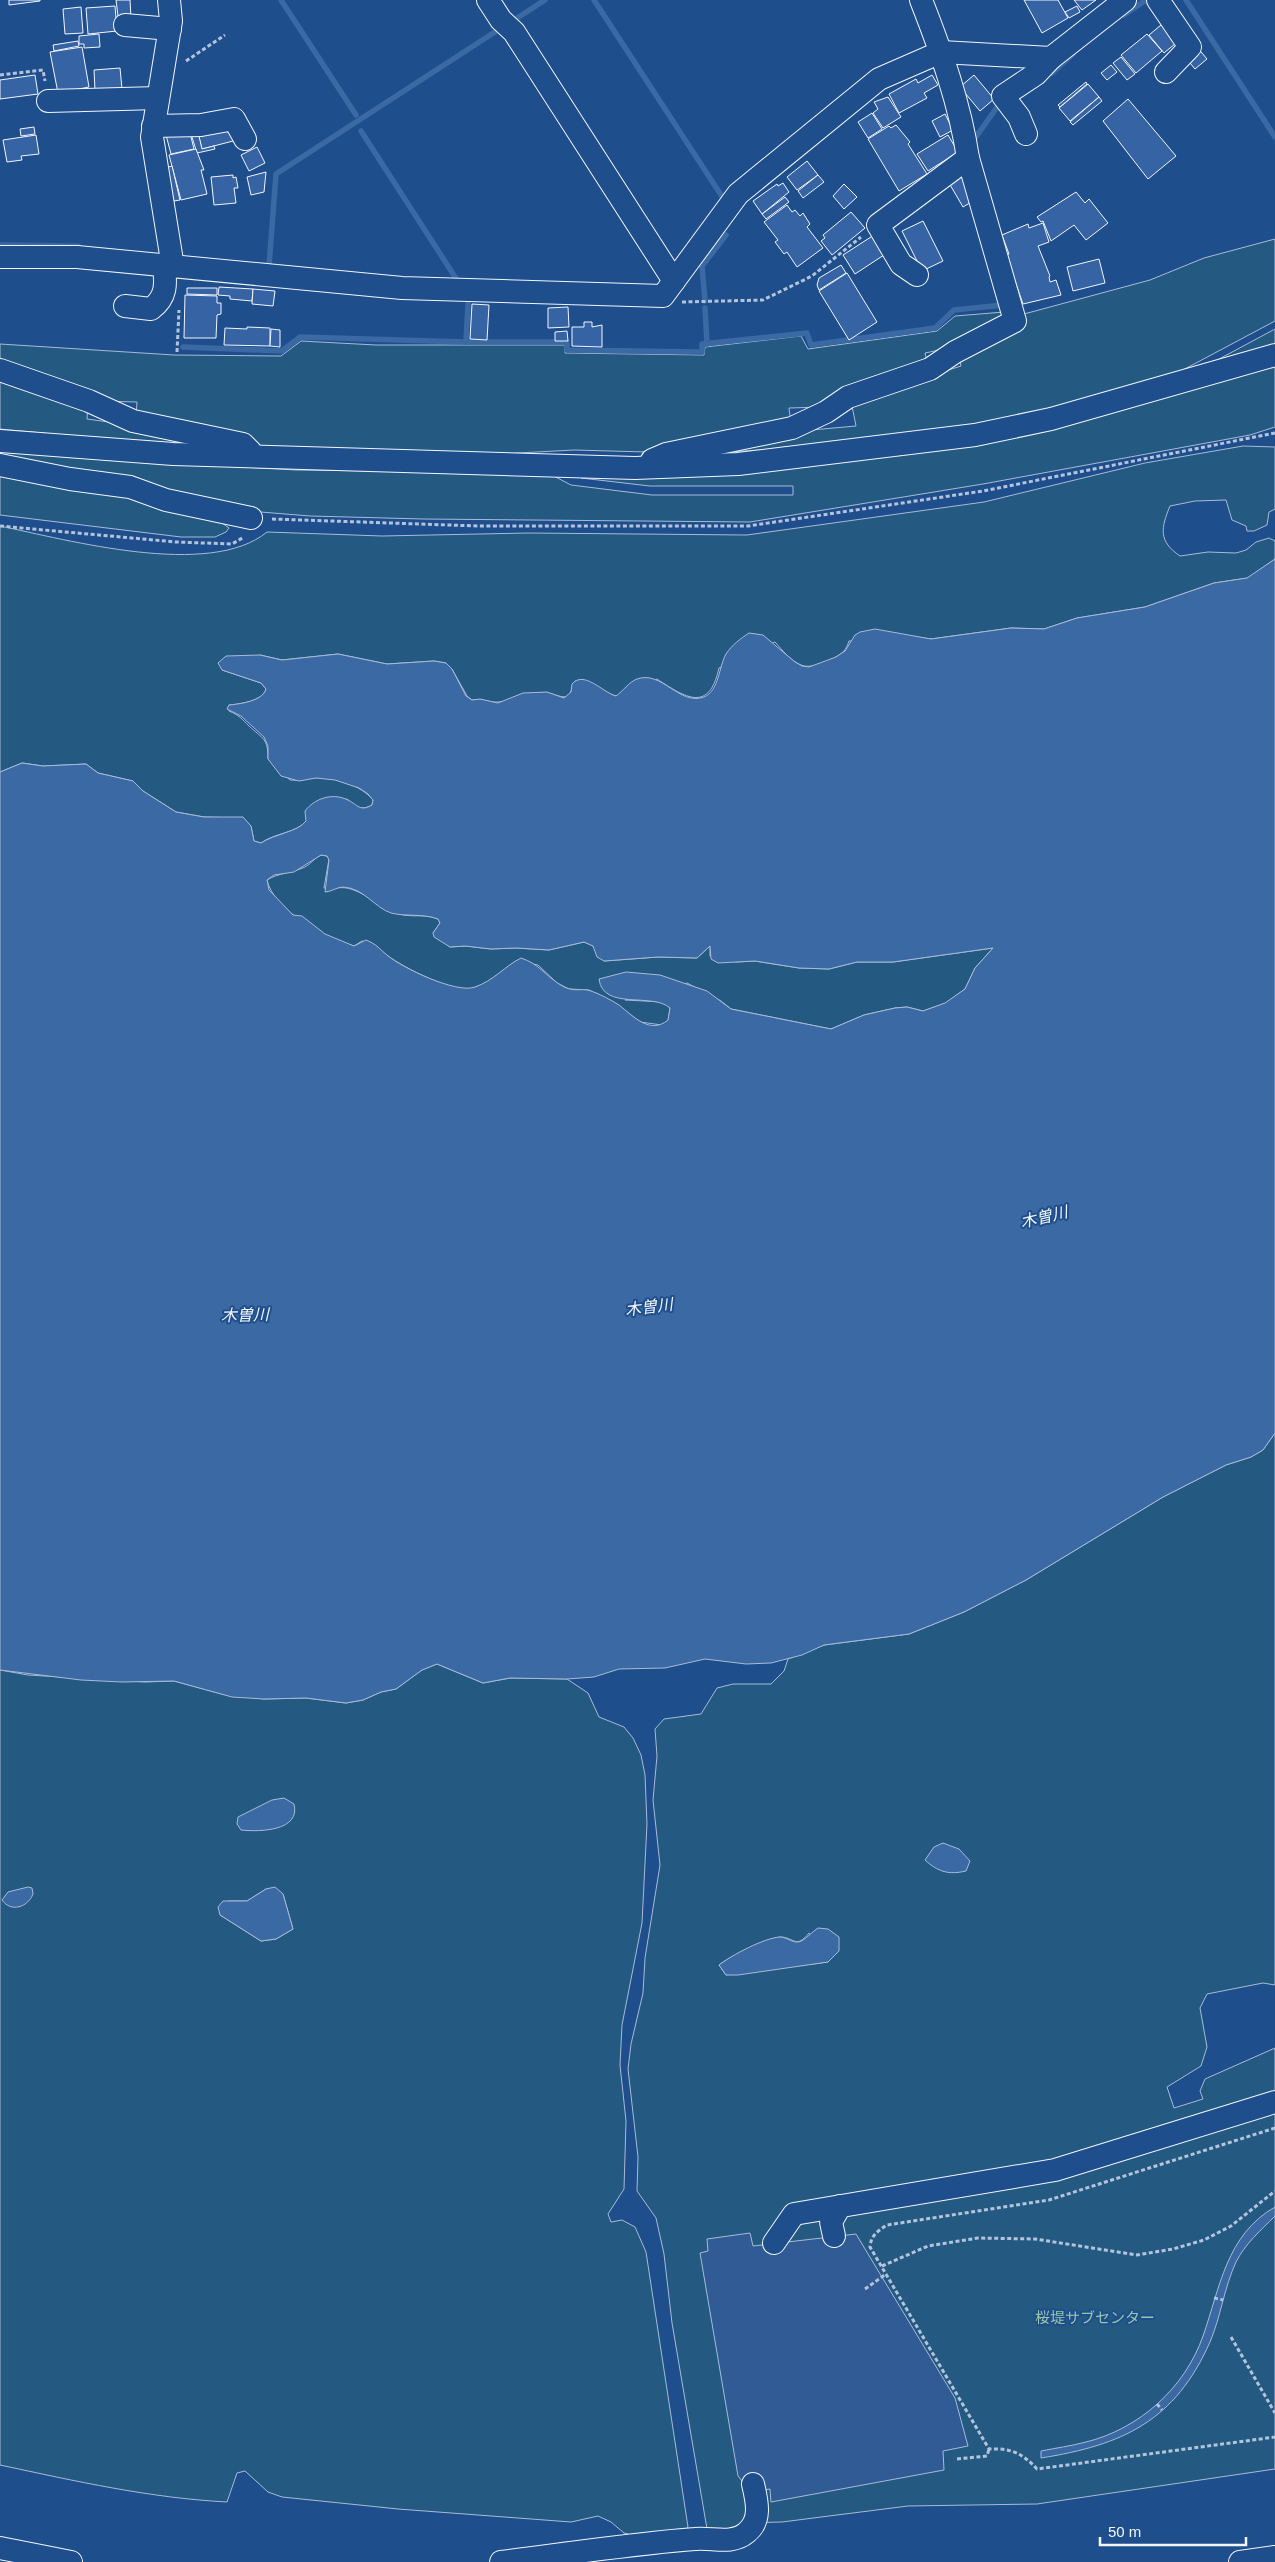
<svg xmlns="http://www.w3.org/2000/svg" width="1275" height="2562" font-family="Helvetica,'Noto Sans JP',sans-serif">
<rect width="100%" height="100%" fill="#1f4e8c"/>
<g fill="#245a82" stroke="#a8bbd7" fill-rule="evenodd">
<polygon points="1275,239 1275,321 1164,380 1045,410 974,426 827,446 678,455 789,432 856,426 851,401 961,366 959,356 1024,314 1150,280 1204,258"/>
<path d="M1004,312C992,333 948,349 925,353L928,365L823,407L789,408L791,424L647,452L574,450L500,454L276,451L136,416L137,402L99,401L0,362V344L174,355L281,356L301,341L376,345H565V353L704,355L705,347L801,336L808,349L937,331L955,316Z"/>
<polygon points="1275,329 1275,346 1193,373"/>
<polygon points="1275,365 1275,427 1250,435 983,484 750,522 423,519 310,516 248,511 0,461 0,448 134,461 296,470 548,473 571,485 652,495 793,495 793,486 650,486 581,478 732,472"/>
<polygon points="0,377 88,405 87,419 131,425 240,448 190,447 0,429"/>
<path d="M1243,446L1275,447V509L1269,512L1267,525L1254,531H1247L1246,526L1232,520L1226,500L1195,501L1170,506C1161,528 1158,541 1180,556L1208,552L1236,553L1246,550L1256,542L1269,538L1275,541V559L1248,578L1214,583L1145,607L1077,618L1044,629L1011,628L931,639L917,637L849,641C848,644 846,649 844,651C836,659 811,670 801,665C791,661 782,650 775,642L719,668C709,713 686,698 657,679L616,696C597,691 596,680 575,681L569,696C561,699 554,693 546,693C524,691 516,700 499,702C490,703 482,698 472,700L467,696L452,669L446,663L434,661L387,664L338,654L282,660L260,655L222,670L261,683L266,689C263,701 240,704 229,705V711C239,715 242,719 249,726C263,739 268,738 268,759L290,780C299,781 306,779 314,778C333,776 361,785 373,800L372,805C361,811 356,807 347,799L306,821C297,833 274,833 261,843L254,841L251,826L243,818L204,817L176,812L143,791L133,781L98,773L86,764L43,766L22,763L0,772V526C68,540 210,579 267,532L382,536L528,533L747,535L984,502L1145,463Z"/>
<polygon points="0,472 129,492 218,520 229,528 226,532 215,537 181,537 0,515"/>
<path d="M321,855L327,856L329,859L324,888C333,889 342,886 351,889C370,895 384,911 403,915C417,917 424,914 438,919L440,923L433,933L450,947L466,946L491,949L516,948L549,950L584,942L593,946L604,961L658,957L697,958L710,946V956L736,962L755,961L799,968L829,969L857,962H893L993,948L975,968L965,989L946,1003L923,1011L907,1007L895,1008L864,1015L831,1029L731,1009L721,1001L687,983L625,1000L664,1002L670,1008L668,1021L662,1025L640,1022L618,1005L589,990L569,989L557,983L538,965L516,961C504,970 488,984 473,988C452,993 405,968 388,956C374,947 381,945 362,941L354,946C326,938 274,911 267,880C278,873 292,873 305,867C311,864 314,858 321,855Z"/>
<path d="M1275,1433V1985L1263,1983L1207,1994L1200,2008L1207,2047L1201,2066L1167,2087L1174,2108L1203,2099L1200,2091L1205,2079L1275,2048V2469L1037,2504L908,2506L782,2522L742,2523L731,2529H707L672,2323L664,2254L656,2218L637,2191L638,2157L628,2069L631,2044L643,1993L645,1958L660,1865L653,1800L657,1756L655,1729L664,1719L701,1714L717,1688L733,1684H771L784,1671L788,1659L824,1645L909,1634L964,1612L1026,1580L1163,1497L1226,1465L1251,1457L1263,1450ZM809,1933L828,1962L726,1975L719,1965C727,1958 770,1937 781,1937C795,1938 796,1949 809,1933Z"/>
<path d="M437,1664L483,1683L510,1678L567,1679L588,1693L599,1717L624,1727L633,1738L641,1755L645,1775L647,1824L642,1923L622,2025L620,2065L626,2121L624,2189L608,2214L611,2222L622,2220L635,2227L646,2252L688,2527L680,2535L635,2536L624,2533L611,2522L598,2516L571,2522L398,2509L282,2497L268,2492L245,2471L237,2473L227,2502C150,2498 75,2481 0,2465V1670L28,1675L145,1682L174,1681L222,1694L264,1699L306,1698L346,1703L363,1700L381,1692L396,1689L422,1670ZM266,1889L283,1894L293,1929L276,1939L261,1941L220,1915L228,1901H247Z"/>
</g>
<polygon fill="#305b95" stroke="#a8bbd7" points="750,2233 753,2246 856,2234 955,2398 968,2446 943,2451 944,2470 771,2502 770,2489 758,2491 746,2486 738,2476 700,2253 708,2251 707,2239"/>
<g fill="#3b69a3" stroke="#a8bbd7" fill-rule="evenodd">
<path d="M1275,559V1433L1263,1450L1251,1457L1226,1465L1163,1497L1026,1580L964,1612L909,1634L824,1645L802,1655L771,1663L746,1664L705,1659L665,1668L619,1669L594,1677L567,1679L510,1678L483,1683L437,1664L422,1670L396,1689L381,1692L363,1700L346,1703L306,1698L264,1699L232,1697L174,1681L122,1682L81,1680L0,1670V772L22,763L43,766L86,764L98,773L133,781L143,791L176,812L204,817H243L251,826L254,841L261,843C274,834 298,832 306,821L305,811C314,799 332,792 348,800C358,805 360,812 372,805L373,800L368,794L359,788L335,780L316,778L299,781L281,776L268,759V746L264,737L241,716L227,709L229,705C240,704 263,701 266,689L261,683L222,670L218,663L226,656L260,655L282,660L338,654L387,664L434,661L446,663L452,669L466,696L472,700L480,699L498,703L523,693L547,692L564,698L571,692L572,684C584,670 602,692 616,696C623,691 629,682 637,679C662,670 679,706 704,697C719,691 719,666 726,654C732,645 740,639 749,633L763,635L795,662L802,666L809,667L836,657L845,651L855,635L860,632L875,629L931,639L1011,628L1044,629L1077,618L1145,607L1214,583L1247,578ZM321,855L327,856L329,860L325,892C331,892 337,887 343,887C364,888 375,908 391,913C407,917 422,913 438,919L440,923L433,933L434,937L450,947L465,946L491,949L516,948L549,950L584,942L593,946L597,957L604,961L658,957L697,958L710,946L711,959L718,963L755,961L799,968L829,969L857,962H893L993,948L975,968L965,989L945,1003L923,1011L907,1007L895,1008L864,1015L831,1029L731,1009L707,991L660,975L626,972L599,979C603,1011 652,992 670,1008L668,1020C650,1035 633,1016 619,1005C611,1000 600,994 591,991C580,987 574,994 559,984C544,974 539,964 521,958C505,966 493,981 475,987C457,994 402,968 387,955C378,948 378,945 366,940L354,946L325,934L302,916L293,915L269,890L267,880L274,875L294,872Z"/>
<path d="M284,1798L294,1804C301,1831 260,1832 241,1830L237,1824L238,1817L272,1800Z"/>
<path d="M943,1843L959,1849L970,1861L966,1871C949,1875 938,1872 925,1860L934,1847Z"/>
<path d="M28,1887L32,1888L33,1894C28,1907 11,1913 2,1900L8,1892Z"/>
<polygon points="275,1887 283,1894 293,1929 276,1939 261,1941 220,1915 218,1907 223,1901 247,1901 266,1889"/>
<path d="M818,1928L828,1929L839,1937V1951L828,1962L738,1975H726L719,1965C732,1955 764,1938 780,1937C788,1937 795,1946 803,1940C808,1937 812,1932 818,1928Z"/>
<path d="M1275,2207V2216C1261,2230 1245,2244 1236,2262C1224,2288 1221,2316 1210,2342C1175,2421 1123,2445 1041,2458V2451C1056,2448 1071,2446 1086,2442C1139,2429 1185,2388 1203,2336C1220,2288 1226,2235 1275,2207Z"/>
</g>
<g fill="none" stroke-linecap="round" stroke-linejoin="round">
<g stroke="#3b69a3" stroke-width="5.5">
<polyline points="281,0 356,115"/>
<polyline points="594,0 723,198"/>
<polyline points="1186,0 1275,137"/>
<polyline points="1124,15 1146,0"/>
<polyline points="511,22 545,0"/>
<polyline points="1052,73 1073,54"/>
<polyline points="361,131 457,280"/>
<polyline points="973,141 1000,103"/>
<polyline points="0,245 78,246"/>
<polyline points="264,265 269,266 276,174 501,28"/>
<polyline points="705,301 702,266 726,235"/>
<polyline points="705,308 707,344"/>
<polyline points="466,342 468,304"/>
<polyline points="183,347 282,351 300,337 466,342 567,342 567,350 702,352 702,344 807,333 811,345 935,328 954,310 1003,305"/>
</g>
</g>
<g fill="#3563a3" stroke="#f2f6ff">
<polygon points="9,0 40,0 40,1 9,5"/>
<polygon points="116,0 130,0 131,18 118,16"/>
<polygon points="1024,0 1058,0 1068,18 1042,33"/>
<polygon points="1074,0 1096,0 1082,10"/>
<polygon points="115,6 117,31 88,34 86,8"/>
<polygon points="1077,6 1080,12 1069,18 1065,12"/>
<polygon points="81,7 83,33 65,34 63,9"/>
<polygon points="1167,20 1181,39 1164,53 1149,35"/>
<polygon points="99,34 100,47 84,48 84,44 79,44 79,36"/>
<polygon points="1147,34 1162,51 1136,73 1121,55"/>
<polygon points="78,41 79,46 54,51 53,45"/>
<polygon points="82,47 89,87 58,93 50,52"/>
<polygon points="1197,47 1207,59 1195,69 1185,57"/>
<polygon points="1121,57 1135,74 1127,80 1113,63"/>
<polygon points="1111,65 1117,72 1107,80 1101,73"/>
<polygon points="120,68 122,89 95,90 94,70"/>
<polygon points="35,75 38,94 0,99 0,80"/>
<polygon points="932,75 938,85 924,93 927,98 899,113 889,94 916,79 918,83"/>
<polygon points="974,75 994,99 980,111 960,87"/>
<polygon points="1086,82 1087,84 1060,107 1058,105"/>
<polygon points="1088,84 1099,97 1070,121 1059,108"/>
<polygon points="888,97 901,117 883,128 873,113 878,109 874,102"/>
<polygon points="1099,97 1102,101 1073,125 1070,122"/>
<polygon points="1128,99 1176,156 1148,179 1103,121"/>
<polygon points="872,113 882,129 868,138 858,122"/>
<polygon points="945,114 953,130 940,137 932,121"/>
<polygon points="233,122 237,140 202,149 197,130"/>
<polygon points="896,125 910,142 908,144 927,174 899,191 868,139 889,126 891,128"/>
<polygon points="34,127 35,134 21,136 20,129"/>
<polygon points="189,129 194,149 171,154 166,135"/>
<polygon points="198,132 202,149 214,146 215,149 197,153 191,134"/>
<polygon points="36,135 39,154 21,156 22,160 7,162 3,140"/>
<polygon points="948,135 958,152 928,171 917,154"/>
<polygon points="257,147 265,163 249,171 241,155"/>
<polygon points="196,149 204,170 201,170 207,194 181,200 169,155"/>
<polygon points="807,161 818,175 797,190 787,177"/>
<polygon points="172,166 180,200 174,201 165,168"/>
<polygon points="266,172 264,192 251,195 247,177"/>
<polygon points="233,175 233,178 236,177 238,188 234,188 236,203 214,205 211,177"/>
<polygon points="818,175 824,182 803,198 798,191"/>
<polygon points="960,176 964,177 973,201 963,207 949,183"/>
<polygon points="783,183 789,192 762,214 753,201 777,184 778,186"/>
<polygon points="844,184 857,197 844,209 833,196"/>
<polygon points="1076,192 1085,203 1089,199 1108,223 1086,240 1074,225 1051,241 1043,221 1041,222 1037,217"/>
<polygon points="785,197 789,202 766,219 762,214"/>
<polygon points="787,205 792,212 795,210 800,216 803,213 810,224 807,227 823,248 797,267 787,252 784,254 775,242 778,240 764,222"/>
<polygon points="851,212 865,228 832,255 821,241 825,238 823,235"/>
<polygon points="923,221 943,261 922,271 902,231"/>
<polygon points="1043,223 1049,242 1038,246 1050,276 1049,277 1050,282 1056,280 1061,295 1023,304 1006,255 1009,254 1002,235 1028,224 1029,228"/>
<polygon points="874,235 887,253 855,274 843,255"/>
<polygon points="1099,259 1105,283 1073,291 1067,267"/>
<polygon points="841,265 846,273 819,290 817,285 819,278"/>
<polygon points="847,273 877,322 849,340 819,291"/>
<polygon points="219,287 253,289 252,301 230,299 230,296 218,295"/>
<polygon points="187,288 217,288 217,295 187,294"/>
<polygon points="253,289 275,291 273,306 252,304"/>
<polygon points="185,295 217,296 217,303 221,303 221,314 217,315 216,338 184,338"/>
<polygon points="472,304 489,305 487,340 470,339"/>
<polygon points="568,307 569,327 548,328 548,308"/>
<polygon points="584,322 592,322 592,327 602,325 602,347 572,346 572,327 584,327"/>
<polygon points="247,327 270,328 270,346 224,345 225,328 247,329"/>
<polygon points="271,329 280,330 280,347 270,346"/>
<polygon points="567,331 568,341 555,341 555,332"/>
</g>
<g fill="none" stroke-linecap="round" stroke-linejoin="round">
<defs>
<g id="minor">
<polyline points="169,0 171,21 152,137 173,267"/>
<polyline points="488,0 501,20 514,32 674,281"/>
<polyline points="1158,0 1190,47 1166,72"/>
<polyline points="125,25 170,29"/>
<polyline points="48,101 158,98"/>
<polyline points="153,126 201,125 234,119 245,139"/>
<polyline points="1026,134 1019,117 1003,96 1036,74 1051,58"/>
<polyline points="0,257 77,257 402,288 663,296 738,194 879,79 941,52 1051,58 1125,0"/>
<polyline points="917,275 901,264 878,225 968,158"/>
<path d="M125,306L151,309C167,297 166,284 164,266"/>
<polyline points="0,370 89,401 133,421 243,444 250,451"/>
<polyline points="0,441 173,454 337,459 635,468 738,464 975,435 1051,419 1275,355"/>
<path d="M652,460L666,454L792,428L826,412L848,397L930,369L955,352L1015,321L968,158C960,104 941,51 921,0"/>
<polyline points="0,465 70,479 130,487 166,500 251,518"/>
<polyline points="834,2236 831,2222 840,2206"/>
<polyline points="774,2243 794,2214 1055,2170 1275,2102"/>
<polyline points="0,2548 71,2562"/>
<path d="M501,2562C565,2554 630,2544 695,2539C711,2537 732,2545 746,2533C762,2521 757,2501 753,2484"/>
<polyline points="1240,2562 1275,2557"/>
</g>
</defs>
<use href="#minor" stroke="#f2f6ff" stroke-width="24"/>
<g stroke="#b3c4dc" stroke-width="3" stroke-dasharray="4 2.5" stroke-linecap="butt">
<polyline points="186,61 225,35"/>
<polyline points="0,75 43,70 45,81"/>
<polyline points="682,302 763,300 812,276 861,237"/>
<polyline points="177,352 179,310"/>
<polyline points="272,519 478,526 748,526 983,491 1275,433"/>
<polyline points="0,526 176,542 232,544 244,537"/>
<path d="M1275,2128L1049,2200L887,2225C878,2231 871,2235 870,2247L989,2449C1011,2448 1022,2453 1037,2469L1275,2437"/>
<polyline points="882,2266 928,2246 978,2238 1035,2239 1137,2255 1173,2249 1204,2240 1231,2226 1275,2191"/>
<polyline points="865,2289 886,2274"/>
<polyline points="1214,2298 1223,2300"/>
<polyline points="1231,2337 1275,2413"/>
<polyline points="1157,2404 1162,2410"/>
<polyline points="957,2459 987,2456 989,2449"/>
</g>
<use href="#minor" stroke="#1f4e8c" stroke-width="22"/>
</g>
<g text-anchor="middle" dominant-baseline="central" stroke-width="4" stroke-linejoin="round" paint-order="stroke">
<g font-size="15" fill="#97c8a6" stroke="#1f4e8c">
<text x="1095" y="2317">桜堤サブセンター</text>
</g>
<g font-size="16" font-style="italic" fill="#f2f6ff" stroke="#1f4e8c">
<text transform="translate(1044 1217) rotate(-13)">木曽川</text>
<text transform="translate(649 1307) rotate(-7)">木曽川</text>
<text transform="translate(245 1315) rotate(-1)">木曽川</text>
</g>
</g>
<path d="M1100 2537v8h146v-8" fill="none" stroke="#f2f6ff" stroke-width="2.5"/>
<text x="1108" y="2537" font-size="15" fill="#f2f6ff" stroke="#1f4e8c" stroke-width="4" paint-order="stroke">50 m</text>
</svg>
